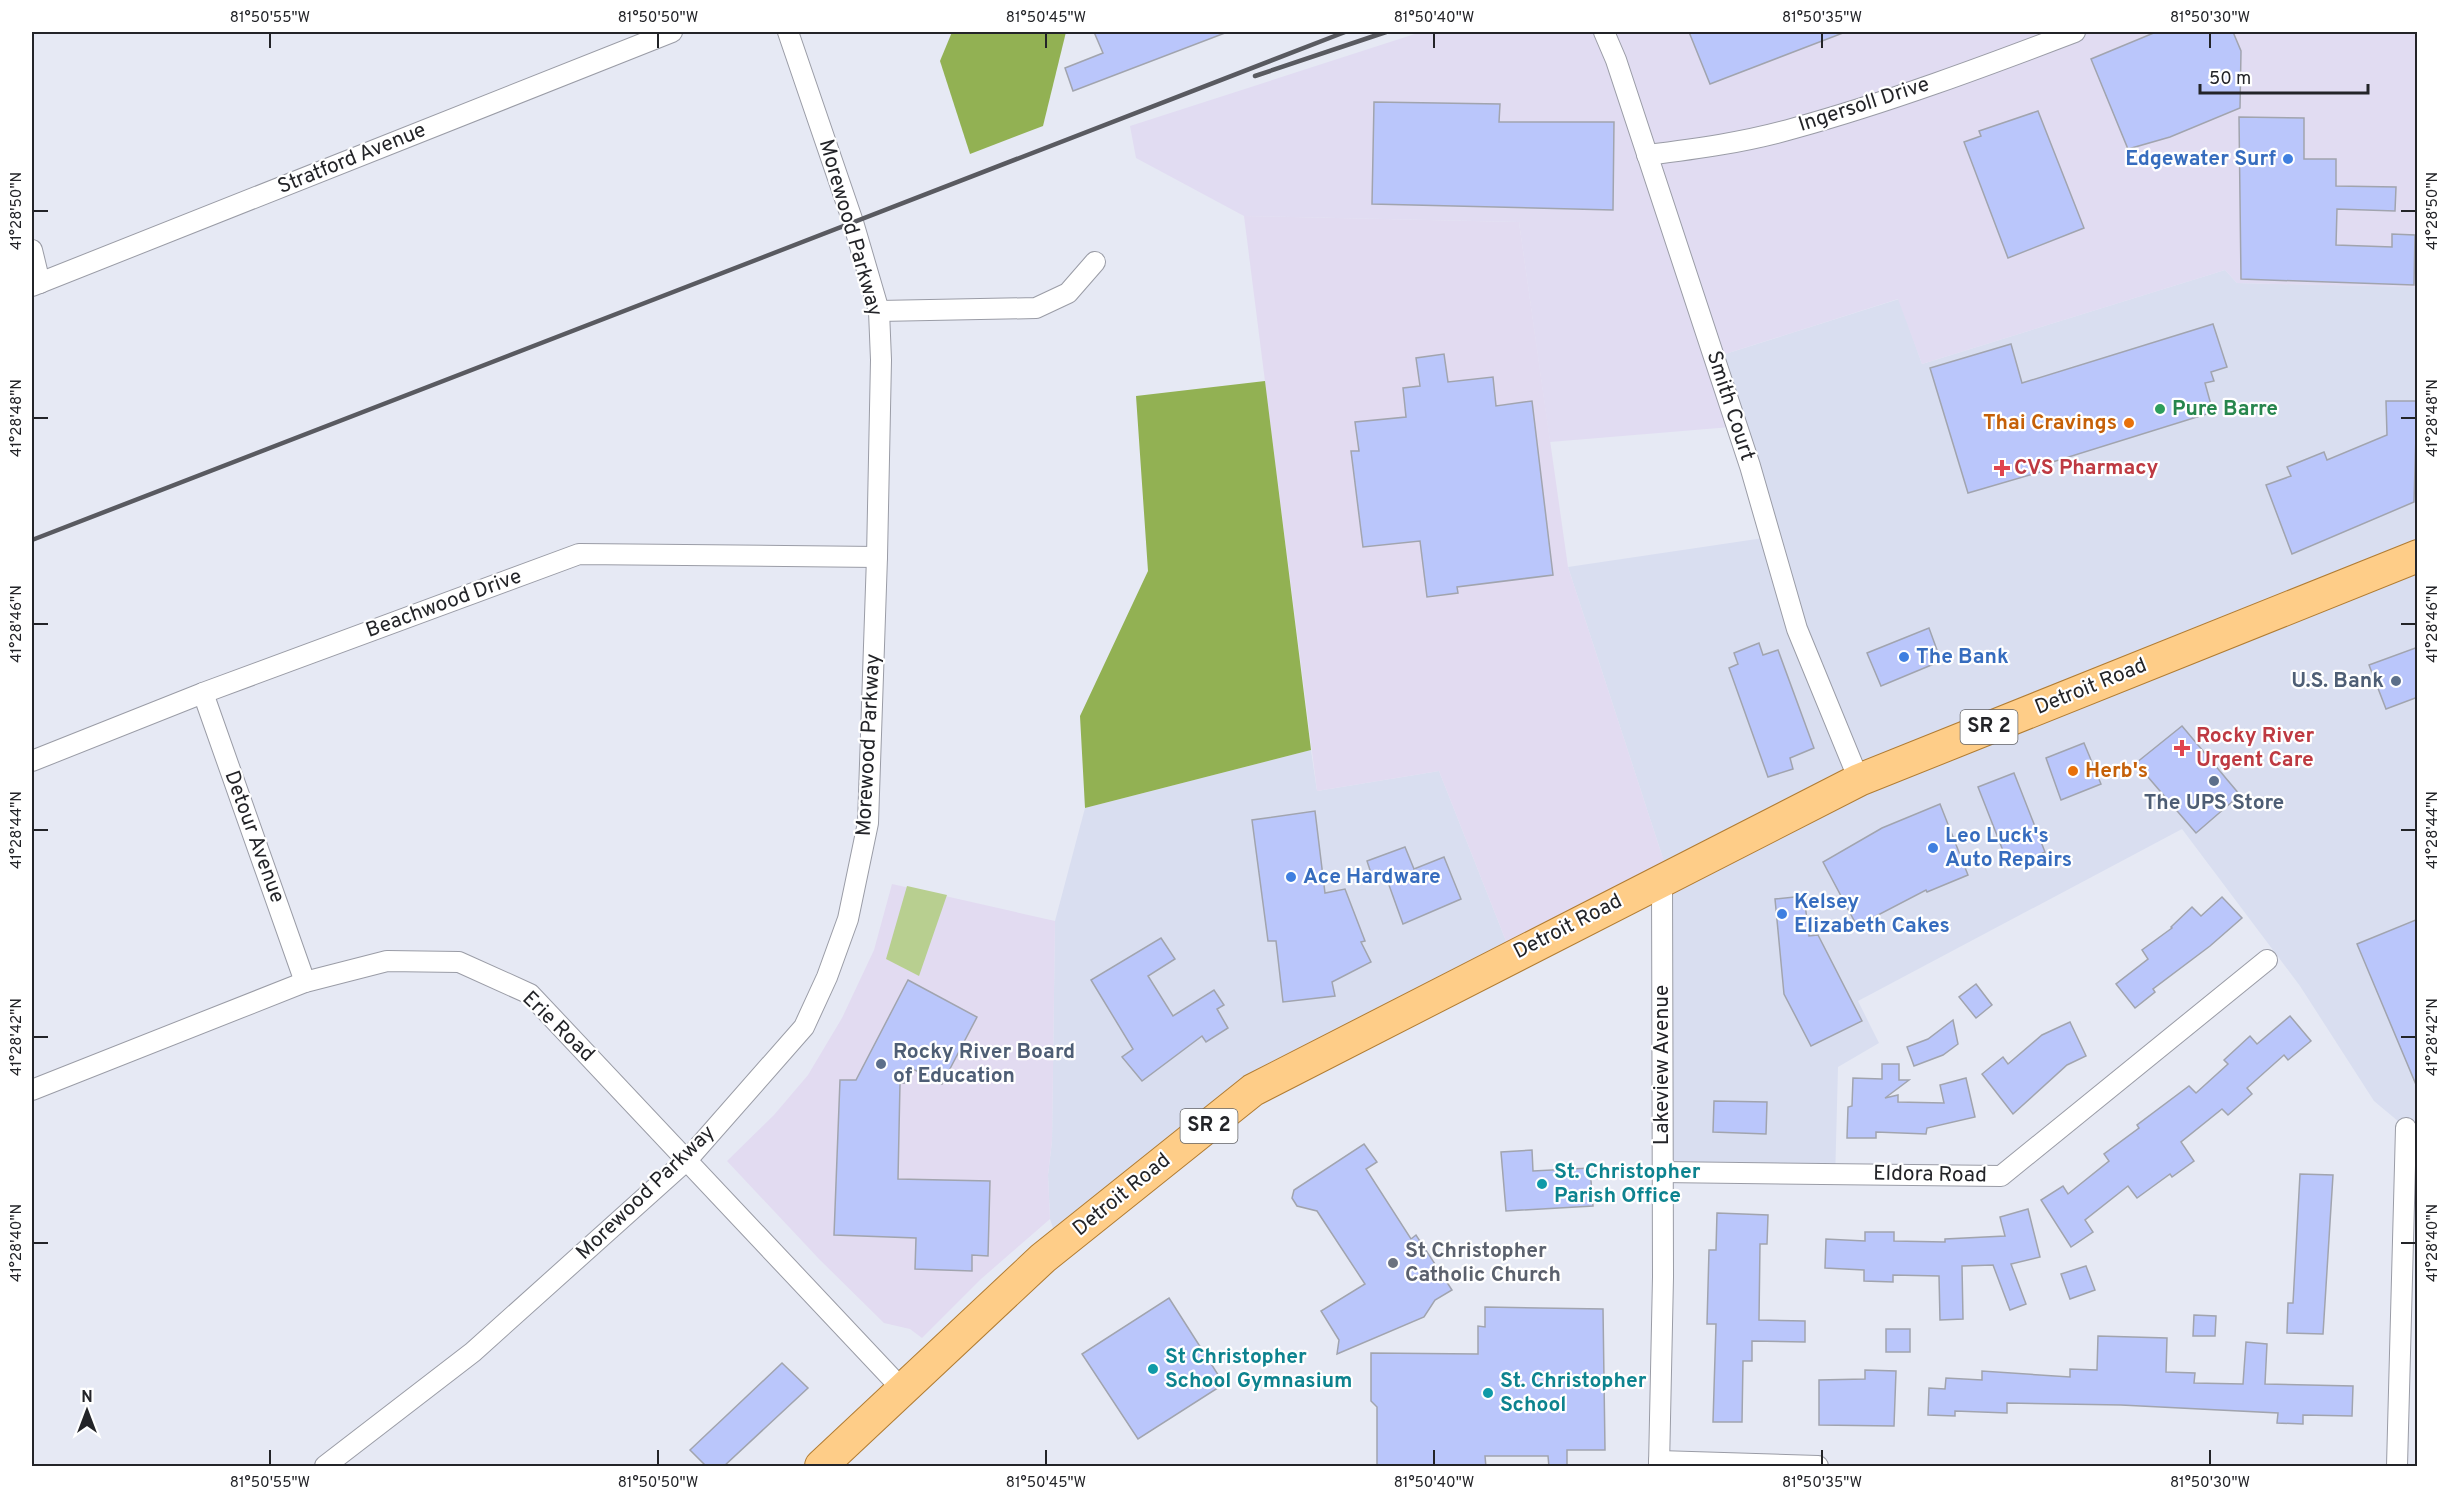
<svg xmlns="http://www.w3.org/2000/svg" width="2449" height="1498" font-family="Overpass,sans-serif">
<rect width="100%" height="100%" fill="#e6e9f4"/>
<g fill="#d9def0">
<polygon points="2225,270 2237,283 2417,287 2417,1137 2374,1101 2300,986 2182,829 1858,1001 1879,1043 1838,1067 1835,1181 1672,1179 1672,886 1568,567 1777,536 1722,355 1899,299 1922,364"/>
<polygon points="1311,750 1317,791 1439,771 1517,969 1286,1087 1218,1130 1064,1261 1050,1219 1048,1175 1052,1141 1055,921 1085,808"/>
</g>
<polygon fill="#e1dcf2" points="1421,32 2417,32 2417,287 2237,283 2225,270 1922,364 1898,299 1722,355 1743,426 1550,442 1519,222 1244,216 1136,158 1130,126"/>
<g fill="#e2dbf1">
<polygon points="1244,216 1519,222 1568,567 1672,886 1517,969 1439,771 1317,791"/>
<polygon points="892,884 1055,921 1052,1141 1048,1175 1050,1219 981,1279 922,1338 910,1329 884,1323 820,1260 727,1161 774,1115 808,1075 842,1018 874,950"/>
</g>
<polygon fill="#b8cf90" points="907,886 947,895 919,976 886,959"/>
<g fill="#92b153">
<polygon points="952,32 1066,32 1043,126 970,154 940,61"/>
<polygon points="1265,381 1311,750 1085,808 1080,716 1148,571 1136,396"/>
</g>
<g fill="#bac6fb" stroke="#a1a4ae" stroke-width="1.5">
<polygon points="1094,32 1225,32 1225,33 1073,91 1065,68 1103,53"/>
<polygon points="1689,32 1842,32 1843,33 1710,84"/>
<polygon points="2156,32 2233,32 2241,51 2240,108 2170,137 2128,149 2091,59"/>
<polygon points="1374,102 1500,104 1499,122 1614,122 1613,210 1372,204"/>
<polygon points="2038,111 2084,228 2008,258 1964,142 1981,136 1979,131"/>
<polygon points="2239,117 2304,118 2304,159 2336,159 2336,186 2396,187 2395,211 2337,209 2336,245 2392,247 2392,234 2415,235 2414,285 2241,279"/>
<polygon points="2213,324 2227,367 2211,372 2214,381 2205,383 2213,412 2046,464 2047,470 1968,493 1930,368 2011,344 2022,383"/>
<polygon points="1444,354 1448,382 1493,377 1496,406 1532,401 1553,575 1457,587 1458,593 1427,597 1420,541 1363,547 1351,451 1359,451 1355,422 1406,417 1403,388 1420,386 1416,358"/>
<polygon points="2386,401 2417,401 2414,502 2292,554 2266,485 2291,476 2287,467 2324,452 2327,460 2387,435"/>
<polygon points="1929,628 1941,661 1881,686 1867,653"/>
<polygon points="1759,643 1763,655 1778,650 1814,748 1790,758 1793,769 1768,777 1729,668 1738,664 1734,653"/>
<polygon points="2418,647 2418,697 2386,709 2369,665"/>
<polygon points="2182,726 2240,795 2196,833 2136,763"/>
<polygon points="2084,743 2101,784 2061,800 2046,758"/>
<polygon points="2014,773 2045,852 2009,866 1978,787"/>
<polygon points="1940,804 1968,875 1927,892 1926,890 1857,926 1823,862 1882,828"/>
<polygon points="1315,811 1325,893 1345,889 1365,941 1361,942 1371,962 1332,982 1335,996 1283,1002 1276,941 1268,941 1252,820"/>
<polygon points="1405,847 1414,869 1444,857 1461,899 1403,924 1385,874 1373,879 1367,861"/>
<polygon points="1804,896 1809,936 1818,935 1862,1021 1811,1046 1784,994 1775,899"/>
<polygon points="2222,897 2242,918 2210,946 2153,989 2155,992 2135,1008 2116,984 2148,959 2142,950 2172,928 2171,927 2192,907 2201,916"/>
<polygon points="2418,919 2418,1087 2417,1087 2357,944"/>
<polygon points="1161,938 1175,959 1148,976 1173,1016 1214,990 1224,1005 1217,1009 1228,1028 1206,1042 1202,1036 1142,1081 1122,1057 1133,1049 1091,980"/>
<polygon points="908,980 977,1017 942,1084 913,1069 907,1083 900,1083 898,1179 990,1181 988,1256 972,1255 972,1271 915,1269 916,1238 834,1235 840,1080 856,1080"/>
<polygon points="1976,984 1992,1005 1976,1018 1959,997"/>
<polygon points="2290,1016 2311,1041 2288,1060 2284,1055 2247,1088 2252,1094 2228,1115 2222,1109 2181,1142 2194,1161 2172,1177 2170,1174 2137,1198 2128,1186 2085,1220 2093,1232 2071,1247 2041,1200 2063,1186 2068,1194 2109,1161 2104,1154 2139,1128 2137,1125 2189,1086 2196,1093 2228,1064 2224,1060 2250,1036 2257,1044"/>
<polygon points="1953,1020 1958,1044 1943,1055 1914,1066 1907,1047 1928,1039"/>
<polygon points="2070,1022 2086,1056 2067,1065 2013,1114 1982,1074 2003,1057 2008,1064 2042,1035"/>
<polygon points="1882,1064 1899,1064 1899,1080 1909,1080 1885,1098 1898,1095 1898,1102 1944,1103 1940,1085 1966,1078 1975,1117 1927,1128 1926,1134 1876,1132 1876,1138 1847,1138 1848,1107 1852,1106 1853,1078 1882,1079"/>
<polygon points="1714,1101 1767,1102 1766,1134 1713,1132"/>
<polygon points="1364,1144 1377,1162 1366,1169 1411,1239 1416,1235 1452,1290 1435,1300 1424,1317 1337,1354 1339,1340 1321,1311 1365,1284 1317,1211 1297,1206 1292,1198 1294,1190"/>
<polygon points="1532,1150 1533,1171 1590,1168 1593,1206 1506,1211 1501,1152"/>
<polygon points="2300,1174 2333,1175 2323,1334 2287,1333 2288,1303 2293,1303"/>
<polygon points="2028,1209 2040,1257 2011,1264 2026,1304 2010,1310 1993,1265 1962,1266 1963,1319 1940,1320 1939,1276 1893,1275 1893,1282 1864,1281 1864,1270 1825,1268 1826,1239 1865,1241 1865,1232 1894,1232 1894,1241 1945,1242 1945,1239 2005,1236 2000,1217"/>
<polygon points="1717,1213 1768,1215 1767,1244 1760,1244 1759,1320 1805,1321 1805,1342 1752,1341 1752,1361 1743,1361 1742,1422 1713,1422 1716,1324 1707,1324 1709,1250 1716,1250"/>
<polygon points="2086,1266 2095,1290 2070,1299 2061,1274"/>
<polygon points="1169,1298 1224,1384 1138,1439 1082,1354"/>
<polygon points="1485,1307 1603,1309 1605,1450 1567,1450 1567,1467 1549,1467 1548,1456 1485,1456 1486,1467 1377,1467 1377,1407 1371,1401 1371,1353 1478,1354 1478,1326 1485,1327"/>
<polygon points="2194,1315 2216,1316 2215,1336 2193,1336"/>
<rect x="1886" y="1329" width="24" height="23"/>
<polygon points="2098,1336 2167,1338 2166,1372 2195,1373 2194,1383 2243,1384 2246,1342 2267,1344 2265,1384 2353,1386 2352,1416 2303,1415 2303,1424 2277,1423 2278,1413 2121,1405 2007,1403 2007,1413 1955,1411 1955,1416 1928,1415 1929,1388 1945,1389 1946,1378 1982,1380 1982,1371 2070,1377 2070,1369 2097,1370"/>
<polygon points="782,1363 808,1388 723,1467 707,1467 690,1450"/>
<polygon points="1865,1370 1896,1371 1894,1426 1819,1425 1819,1380 1865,1379"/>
</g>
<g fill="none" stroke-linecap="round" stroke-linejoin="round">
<defs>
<g id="street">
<polyline points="1604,32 1616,60 1750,466 1797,629 1859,780"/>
<path d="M1647,155C1696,149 1747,142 1795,128C1889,102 1983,67 2075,32"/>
<polyline points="32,250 40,283"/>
<polyline points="32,286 672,32"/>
<polyline points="879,311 1036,308 1068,293 1095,262"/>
<polyline points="203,693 305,982"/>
<polyline points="32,761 203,693 579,554 877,557"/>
<polyline points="32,1090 305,982 387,961 459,962 530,994 902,1389"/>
<polyline points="1661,1172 2001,1176 2267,960"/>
<polyline points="1659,1461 1818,1466"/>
<polyline points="325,1466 473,1352 688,1159 804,1027 827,977 848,919 868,823 877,557 881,360 879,311 853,222 788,32"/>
<polyline points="1659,1466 1663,1277 1662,879"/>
<polyline points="2397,1466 2406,1128"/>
</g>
<polyline id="primary" points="821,1466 1043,1258 1253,1090 1859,780 2418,556"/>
</defs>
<use href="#street" stroke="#9a9ca6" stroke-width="22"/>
<use href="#primary" stroke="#b17c32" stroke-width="34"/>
<use href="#street" stroke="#fff" stroke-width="20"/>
<use href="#primary" stroke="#fecd88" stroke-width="32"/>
<g stroke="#595a60" stroke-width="4.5">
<polyline points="1255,76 1386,32"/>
<polyline points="32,540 1345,32"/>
</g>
</g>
<path fill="none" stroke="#232428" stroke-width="2" d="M270,33V48M658,33V48M1046,33V48M1434,33V48M1822,33V48M2210,33V48M33,211H48M2401,211H2416M33,418H48M2401,418H2416M33,624H48M2401,624H2416M33,830H48M2401,830H2416M33,1037H48M2401,1037H2416M33,1243H48M2401,1243H2416M270,1450V1465M658,1450V1465M1046,1450V1465M1434,1450V1465M1822,1450V1465M2210,1450V1465"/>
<g fill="#3f7fe0" stroke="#fff" stroke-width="2">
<circle cx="2288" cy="159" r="6"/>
<circle cx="1904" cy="657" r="6"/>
<circle cx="1933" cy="848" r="6"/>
<circle cx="1291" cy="877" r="6"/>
<circle cx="1782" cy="914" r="6"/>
</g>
<circle fill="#2e9e5b" stroke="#fff" stroke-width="2" cx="2160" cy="409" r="6"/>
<g fill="#e8710a" stroke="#fff" stroke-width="2">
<circle cx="2129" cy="423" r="6"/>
<circle cx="2073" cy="771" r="6"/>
</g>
<g fill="#e0444e" stroke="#fff" stroke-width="2">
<path d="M1999 459h6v6h6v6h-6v6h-6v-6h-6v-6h6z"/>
<path d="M2179 739h6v6h6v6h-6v6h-6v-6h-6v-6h6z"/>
</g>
<g fill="#5c6f8a" stroke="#fff" stroke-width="2">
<circle cx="2396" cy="681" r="6"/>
<circle cx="2214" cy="781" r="6"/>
<circle cx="881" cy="1064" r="6"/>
</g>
<g fill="#0f9aa8" stroke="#fff" stroke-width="2">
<circle cx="1542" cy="1184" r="6"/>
<circle cx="1153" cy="1369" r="6"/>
<circle cx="1488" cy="1393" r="6"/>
</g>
<circle fill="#6b7280" stroke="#fff" stroke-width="2" cx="1393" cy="1263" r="6"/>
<g text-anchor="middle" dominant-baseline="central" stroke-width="4.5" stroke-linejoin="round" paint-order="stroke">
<g fill="#fff" stroke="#656668" stroke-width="1.5">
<rect x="1960.5" y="710" width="57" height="34" rx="4.5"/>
<rect x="1180.5" y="1109" width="57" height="34" rx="4.5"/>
</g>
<g font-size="20" font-weight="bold" fill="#232428">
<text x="1989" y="727">SR 2</text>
<text x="1209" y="1126">SR 2</text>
</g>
<g font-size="21" fill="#232428" stroke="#fff">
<text transform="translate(1864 105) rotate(-18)">Ingersoll Drive</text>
<text transform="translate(352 159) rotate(-22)">Stratford Avenue</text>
<text transform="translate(850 228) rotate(74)">Morewood Parkway</text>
<text transform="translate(1730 406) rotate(72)">Smith Court</text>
<text transform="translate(444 604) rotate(-20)">Beachwood Drive</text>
<text transform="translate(2091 687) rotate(-22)">Detroit Road</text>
<text transform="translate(869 745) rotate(-87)">Morewood Parkway</text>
<text transform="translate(254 837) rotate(70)">Detour Avenue</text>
<text transform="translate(1568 927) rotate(-27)">Detroit Road</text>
<text transform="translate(558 1027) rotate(44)">Erie Road</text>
<text transform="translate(1662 1065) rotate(-90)">Lakeview Avenue</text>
<text transform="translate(1930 1175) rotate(1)">Eldora Road</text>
<text transform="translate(646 1193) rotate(-44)">Morewood Parkway</text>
<text transform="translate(1122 1195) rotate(-39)">Detroit Road</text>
</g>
<g font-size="21" font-weight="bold" fill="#366cbe" stroke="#fff" text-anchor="start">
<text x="2276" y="159" text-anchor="end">Edgewater Surf</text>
<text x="1916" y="657">The Bank</text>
<text x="1945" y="836">Leo Luck's<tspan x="1945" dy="24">Auto Repairs</tspan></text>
<text x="1303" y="877">Ace Hardware</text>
<text x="1794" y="902">Kelsey<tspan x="1794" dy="24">Elizabeth Cakes</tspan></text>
</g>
<g font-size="21" font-weight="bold" fill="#27864d" stroke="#fff" text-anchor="start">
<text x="2172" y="409">Pure Barre</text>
</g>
<g font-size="21" font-weight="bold" fill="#c56008" stroke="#fff" text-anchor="end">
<text x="2117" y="423">Thai Cravings</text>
<text x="2085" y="771" text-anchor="start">Herb's</text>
</g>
<g font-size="21" font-weight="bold" fill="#be3a42" stroke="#fff" text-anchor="start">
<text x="2014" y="468">CVS Pharmacy</text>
<text x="2196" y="736">Rocky River<tspan x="2196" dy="24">Urgent Care</tspan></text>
</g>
<g font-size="21" font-weight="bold" fill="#4e5e75" stroke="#fff" text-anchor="end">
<text x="2384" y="681">U.S. Bank</text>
<text x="2214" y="803" text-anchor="middle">The UPS Store</text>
<text x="893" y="1052" text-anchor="start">Rocky River Board<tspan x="893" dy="24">of Education</tspan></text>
</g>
<g font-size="21" font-weight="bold" fill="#0d838f" stroke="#fff" text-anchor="start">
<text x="1554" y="1172">St. Christopher<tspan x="1554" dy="24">Parish Office</tspan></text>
<text x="1165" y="1357">St Christopher<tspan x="1165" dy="24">School Gymnasium</tspan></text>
<text x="1500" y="1381">St. Christopher<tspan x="1500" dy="24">School</tspan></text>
</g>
<g font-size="21" font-weight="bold" fill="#5b616d" stroke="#fff" text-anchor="start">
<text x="1405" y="1251">St Christopher<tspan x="1405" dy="24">Catholic Church</tspan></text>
</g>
</g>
<rect width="2449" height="1498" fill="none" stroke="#ffffff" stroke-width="66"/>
<g transform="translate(87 1411)" stroke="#ffffff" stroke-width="4.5" paint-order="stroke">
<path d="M0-4.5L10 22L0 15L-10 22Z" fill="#232428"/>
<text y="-9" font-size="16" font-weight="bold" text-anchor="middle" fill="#232428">N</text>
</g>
<path d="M2200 84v9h168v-9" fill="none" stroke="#232428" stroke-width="3"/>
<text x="2209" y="84" font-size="18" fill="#232428" stroke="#ffffff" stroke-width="4.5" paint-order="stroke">50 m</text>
<rect x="33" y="33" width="2383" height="1432" fill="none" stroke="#232428" stroke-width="2"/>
<g font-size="15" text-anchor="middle" fill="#232428">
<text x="270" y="22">81°50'55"W</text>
<text x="658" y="22">81°50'50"W</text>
<text x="1046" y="22">81°50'45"W</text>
<text x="1434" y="22">81°50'40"W</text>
<text x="1822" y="22">81°50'35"W</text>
<text x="2210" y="22">81°50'30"W</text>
<text transform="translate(16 211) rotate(-90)" y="5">41°28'50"N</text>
<text transform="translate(2432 211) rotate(-90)" y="5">41°28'50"N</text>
<text transform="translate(16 418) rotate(-90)" y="5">41°28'48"N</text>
<text transform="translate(2432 418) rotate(-90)" y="5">41°28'48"N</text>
<text transform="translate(16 624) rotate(-90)" y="5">41°28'46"N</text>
<text transform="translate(2432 624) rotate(-90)" y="5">41°28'46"N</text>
<text transform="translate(16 830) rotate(-90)" y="5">41°28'44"N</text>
<text transform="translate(2432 830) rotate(-90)" y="5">41°28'44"N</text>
<text transform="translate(16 1037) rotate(-90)" y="5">41°28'42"N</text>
<text transform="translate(2432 1037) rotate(-90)" y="5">41°28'42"N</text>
<text transform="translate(16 1243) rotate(-90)" y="5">41°28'40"N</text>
<text transform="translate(2432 1243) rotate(-90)" y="5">41°28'40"N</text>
<text x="270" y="1487">81°50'55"W</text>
<text x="658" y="1487">81°50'50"W</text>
<text x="1046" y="1487">81°50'45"W</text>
<text x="1434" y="1487">81°50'40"W</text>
<text x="1822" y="1487">81°50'35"W</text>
<text x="2210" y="1487">81°50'30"W</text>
</g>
</svg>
